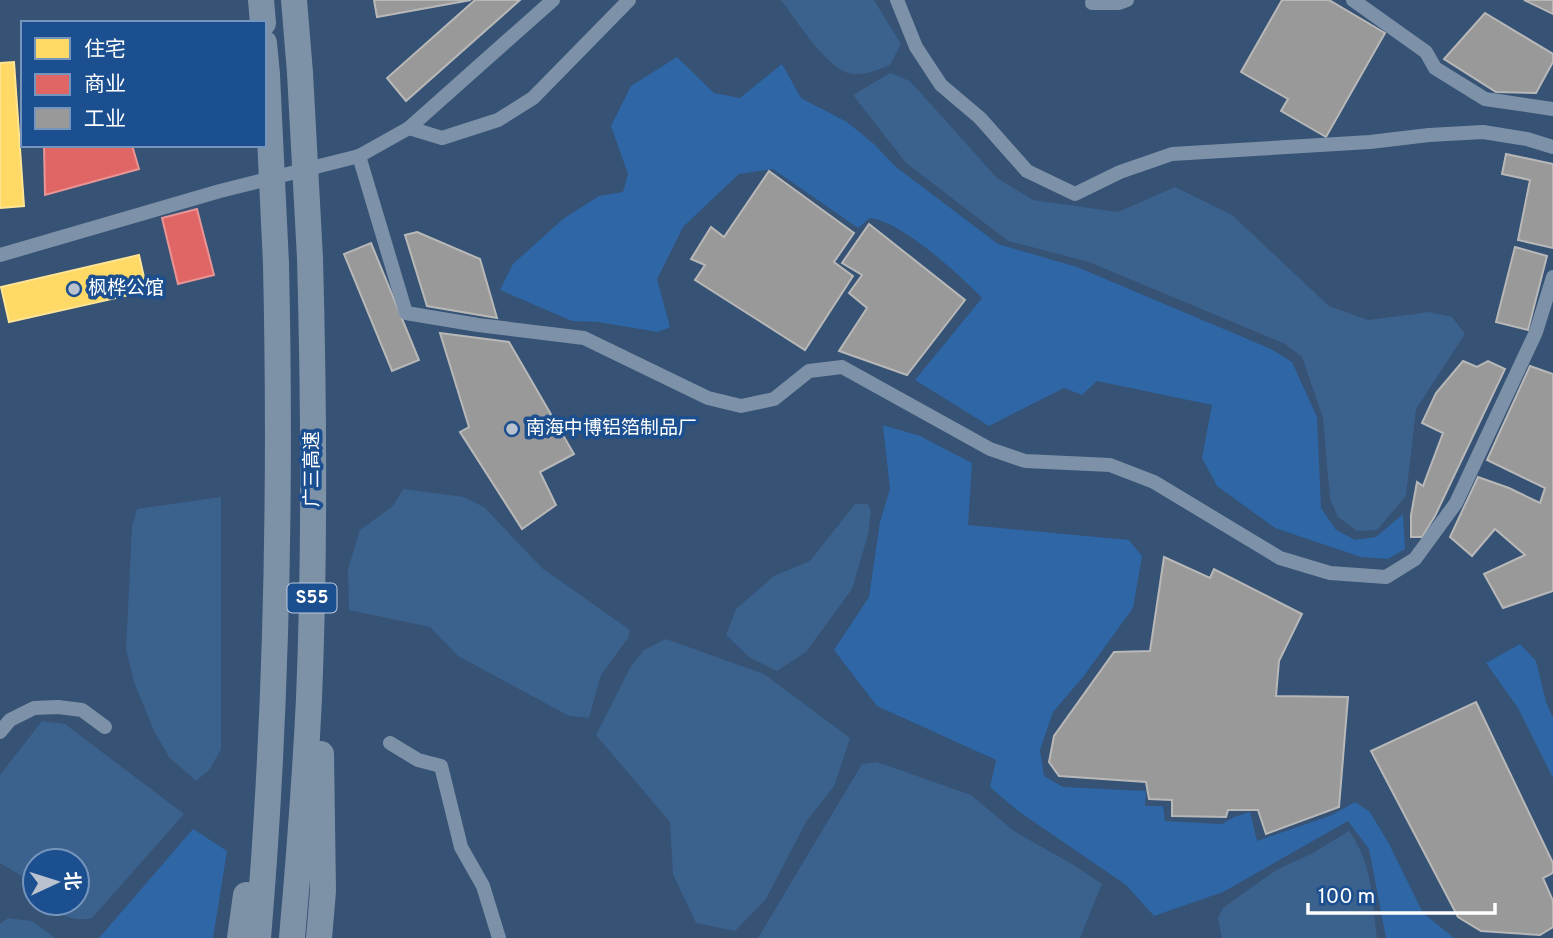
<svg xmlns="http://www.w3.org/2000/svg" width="1553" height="938" font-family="Overpass,'Noto Sans SC',sans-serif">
<rect width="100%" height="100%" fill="#365274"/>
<g fill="#2f66a5">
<path d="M677,57L714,93L740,98L782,64L801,98L847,122L874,144L896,167L998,244L1077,267L1271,349L1292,362L1317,417L1321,508L1336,530L1355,540L1376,537L1403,514L1405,549L1388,559L1361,557L1275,528L1217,486L1202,458L1212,405L1097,381L1082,395L1064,388L989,426L915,380L982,298C959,274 902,222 870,218L858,228L773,169L739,174L705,206L683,227L657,279L670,327L658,332L598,322L572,321L500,290L513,264L563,219L599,196L623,192L628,174L611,126L631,86Z"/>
<polygon points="883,425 920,436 972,463 968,525 1129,540 1142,556 1133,608 1083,677 1053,712 1040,750 1044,776 1063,787 1146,791 1145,806 1163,806 1165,821 1222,824 1234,817 1250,812 1257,841 1332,815 1355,802 1370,812 1388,842 1423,913 1454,938 1386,938 1369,849 1348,821 1223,892 1154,916 1126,885 1018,811 990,787 996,760 877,706 834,650 869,597 880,522 890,489"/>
<polygon points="1520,644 1536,661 1546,702 1553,718 1553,778 1518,708 1486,663"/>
<polygon points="193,829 227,851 213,938 99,938"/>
</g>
<g fill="#3b618d">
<path d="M781,0H874L901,44L890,65C878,70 866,75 853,74C828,72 796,19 781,0Z"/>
<polygon points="890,73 910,81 997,178 1033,200 1118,212 1175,187 1232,215 1329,306 1368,320 1430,312 1452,317 1465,334 1416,409 1406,496 1377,530 1357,531 1338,517 1330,499 1323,418 1302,357 1285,344 1089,262 1008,241 906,163 853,95"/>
<polygon points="403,489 464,497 484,507 542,568 630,630 628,638 601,675 589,718 569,716 458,656 430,627 349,610 348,569 360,530 393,506"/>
<polygon points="221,497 221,749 210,769 196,781 169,757 154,731 134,682 126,649 132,527 137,509"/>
<polygon points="855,504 868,504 871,511 868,535 852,589 806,652 777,671 749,657 726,635 736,609 774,576 810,561"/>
<polygon points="666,639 764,674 850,738 834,786 806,822 766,899 735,931 696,923 673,874 670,822 596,735 631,666 644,650"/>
<path d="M42,721L65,724L184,814L92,918C76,922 60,917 51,903H77V861H35V884L0,863V775Z"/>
<polygon points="877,762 971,795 1014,831 1072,864 1102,884 1080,938 758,938 862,764"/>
<path d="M1349,831C1373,865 1372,898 1377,938H1222L1218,918L1223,908L1276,870L1313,853Z"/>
<polygon points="8,918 32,921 55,938 0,938 0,924"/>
</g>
<g fill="#ffd966" stroke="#ffe494" stroke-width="2">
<polygon points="14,62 24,206 0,208 0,63"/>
<polygon points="139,255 147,291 9,322 1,287"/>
</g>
<g fill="#e06666" stroke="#e99494" stroke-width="2">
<polygon points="44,145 132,145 139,169 45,195"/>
<polygon points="197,209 214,275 178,284 162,218"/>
</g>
<g fill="#999" stroke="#b8b8b8" stroke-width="2">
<polygon points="374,0 471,0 377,17"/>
<polygon points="475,0 520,0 406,101 387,78"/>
<polygon points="1282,0 1329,0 1385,33 1326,137 1281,111 1288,99 1241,72"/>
<polygon points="1524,0 1553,0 1553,14"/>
<polygon points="1485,13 1553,54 1553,62 1536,93 1496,92 1444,59"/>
<polygon points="1506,154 1553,164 1553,248 1518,240 1530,180 1502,174"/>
<polygon points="769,171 854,233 834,262 853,276 805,350 695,280 705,265 691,259 711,227 724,237"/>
<polygon points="869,224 965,300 907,375 839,351 867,308 849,293 862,275 842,263"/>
<polygon points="417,232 480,259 497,318 427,306 405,235"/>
<polygon points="371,243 419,360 392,371 344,254"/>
<polygon points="1515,247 1547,256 1528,330 1496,322"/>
<polygon points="440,333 509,342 574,454 540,472 556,505 522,529 460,432 469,427"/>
<polygon points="1463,361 1477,367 1488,361 1505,369 1435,516 1422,537 1411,537 1411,515 1417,482 1423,486 1443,433 1422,423 1436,393"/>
<polygon points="1530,366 1553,374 1553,591 1503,608 1484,574 1525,555 1495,529 1472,556 1450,537 1478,477 1509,488 1540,503 1545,488 1487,460"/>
<polygon points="1164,557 1210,578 1214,569 1302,614 1279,661 1276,696 1348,697 1339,807 1266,834 1258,810 1228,810 1226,817 1172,816 1172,800 1149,799 1146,782 1059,776 1049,762 1054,736 1114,652 1150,651"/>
<polygon points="1476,702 1553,863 1553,873 1543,878 1553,901 1553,927 1540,935 1481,931 1458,917 1371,751"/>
</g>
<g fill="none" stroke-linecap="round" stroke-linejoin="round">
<g stroke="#7d92a8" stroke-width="14">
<polyline points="897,0 916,47 941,85 980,118 1027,171 1075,194 1120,172 1172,154 1370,142 1429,135 1483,132 1527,139 1553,147"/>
<polyline points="1353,0 1426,52 1435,68 1485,99 1553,109"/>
<polyline points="1092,3 1119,3 1127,0"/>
<polyline points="409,128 442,138 498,120 533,98 629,0"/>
<polyline points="359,156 406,313 478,325 584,338 708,398 741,406 774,399 809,371 842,367 990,449 1025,461 1110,465 1154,482 1280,558 1330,573 1386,577 1415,559 1456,503 1536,332 1553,277"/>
<polyline points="0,255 220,191 359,156 409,128 553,0"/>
<polyline points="0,732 10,720 34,708 58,707 82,710 105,727"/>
<polyline points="390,743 418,760 441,766 461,847 483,886 499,938"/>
</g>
<g stroke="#7e92a7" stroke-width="26">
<polyline points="261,0 263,23"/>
<polyline points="294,0 300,73"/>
<polyline points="264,43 267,75"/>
<polyline points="240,938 246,895"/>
<path d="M258,938C277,713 281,489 276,264"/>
<path d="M292,938C299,859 305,779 309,699C315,552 314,405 310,258"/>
<polyline points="319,938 323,891 321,754"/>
</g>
<g stroke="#7e92a7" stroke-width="26">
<polyline points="300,73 310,258"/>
<polyline points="267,75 276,264"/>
</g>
</g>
<g fill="#b9c2ce" stroke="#1b4f8f" stroke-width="2.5">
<circle cx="74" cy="289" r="7"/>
<circle cx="512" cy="429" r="7"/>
</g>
<g text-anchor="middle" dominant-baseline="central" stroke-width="7" stroke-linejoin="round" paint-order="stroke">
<rect fill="#1b4f8f" stroke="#bbcadd" stroke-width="2" x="287.5" y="583.5" width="49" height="29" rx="5"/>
<g font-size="18" font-weight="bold" fill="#fff">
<text x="312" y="598">S55</text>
</g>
<g font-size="19" fill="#fff" stroke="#1b4f8f" text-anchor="start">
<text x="88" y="289">枫桦公馆</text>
<text x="526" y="429">南海中博铝箔制品厂</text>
</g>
<g font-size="19" fill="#fff" stroke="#1b4f8f">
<text transform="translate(313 469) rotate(-90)">广三高速</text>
</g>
</g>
<rect x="21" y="21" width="245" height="126" fill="#1b4f8f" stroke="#7695bc" stroke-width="2"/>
<rect x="35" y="38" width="35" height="21" fill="#ffd966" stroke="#7695bc" stroke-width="2"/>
<text x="84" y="56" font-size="21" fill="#ffffff">住宅</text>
<rect x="35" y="74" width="35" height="21" fill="#e06666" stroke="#7695bc" stroke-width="2"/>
<text x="84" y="91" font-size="21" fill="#ffffff">商业</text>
<rect x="35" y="108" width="35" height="21" fill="#999999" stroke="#7695bc" stroke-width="2"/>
<text x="84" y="126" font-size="21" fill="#ffffff">工业</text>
<g transform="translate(56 882) rotate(86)"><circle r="33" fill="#1b4f8f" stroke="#7695bc" stroke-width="2"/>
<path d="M0-5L12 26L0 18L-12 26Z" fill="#b9c2ce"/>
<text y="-10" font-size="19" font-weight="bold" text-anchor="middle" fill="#ffffff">北</text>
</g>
<path d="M1308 903v10h187v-10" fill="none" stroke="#ffffff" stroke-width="3.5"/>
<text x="1318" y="903" font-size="21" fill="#ffffff" stroke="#1b4f8f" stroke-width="5" paint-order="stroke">100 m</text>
</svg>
